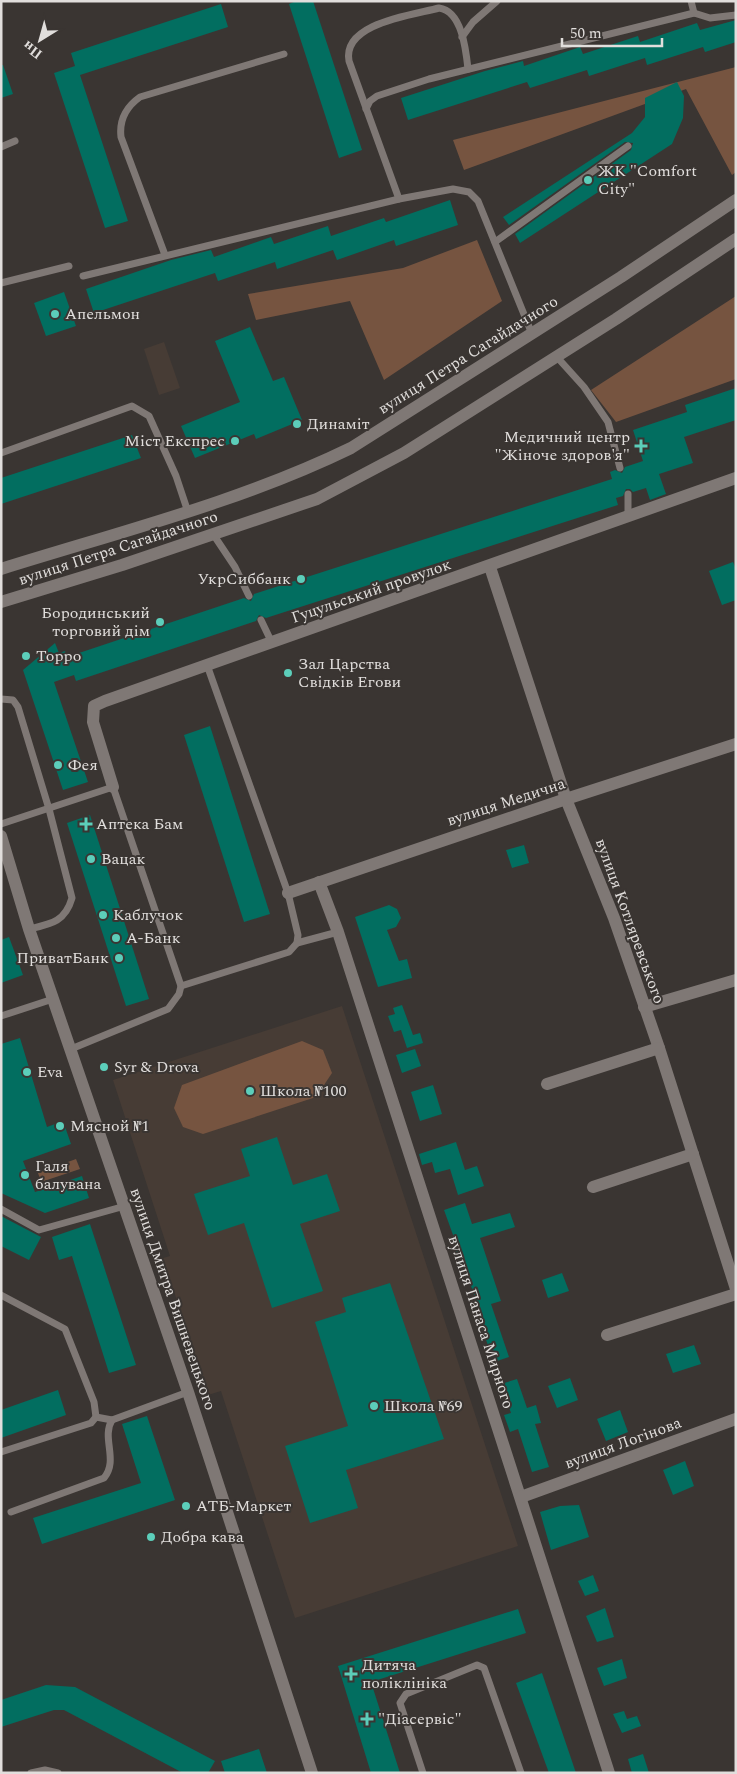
<svg xmlns="http://www.w3.org/2000/svg" width="737" height="1774" font-family="Spectral,serif">
<rect width="100%" height="100%" fill="#3a3532"/>
<g fill="#473c35">
<polygon points="164,342 180,388 159,395 144,349"/>
<polygon points="342,1006 518,1546 295,1618 221,1391 208,1395 163,1258 170,1256 113,1080"/>
</g>
<g fill="#765440">
<polygon points="736,67 736,172 732,175 686,89 464,170 453,140"/>
<polygon points="477,240 502,301 384,380 350,301 256,320 248,294 403,268"/>
<polygon points="736,296 736,379 616,422 591,390"/>
<polygon points="302,1041 323,1050 332,1073 316,1097 203,1134 183,1127 174,1108 182,1085"/>
<polygon points="76,1159 80,1169 41,1182 38,1173"/>
</g>
<g fill="#026e60">
<polygon points="296,1 313,1 362,150 339,158 289,4"/>
<polygon points="221,4 228,27 80,75 128,221 105,228 54,73 75,66 71,53"/>
<polygon points="736,20 736,42 705,52 703,47 647,65 645,58 589,76 587,70 530,88 527,82 408,120 401,98 485,71 523,61 524,66 580,47 583,54 638,36 640,42 697,23 700,30"/>
<polygon points="1,65 3,65 13,94 1,98"/>
<polygon points="677,82 684,96 683,118 672,144 520,243 515,234 631,150 633,143 625,142 509,225 503,217 632,133 645,117 645,98"/>
<polygon points="450,200 458,225 396,246 394,240 337,260 333,250 277,269 275,262 218,281 215,273 94,313 86,289 171,260 211,250 214,257 271,237 274,244 328,226 331,236 384,218 386,222"/>
<polygon points="64,292 76,326 46,336 34,303"/>
<polygon points="250,327 273,381 284,377 302,420 256,439 254,434 195,458 181,426 240,402 215,341"/>
<polygon points="736,388 736,420 684,437 693,463 659,474 666,494 650,500 646,488 633,492 630,489 626,489 623,496 616,498 618,505 266,618 259,615 256,621 76,681 74,675 54,682 88,782 63,790 23,670 55,643 59,653 65,651 67,657 244,598 251,601 254,594 612,479 610,472 615,470 622,473 625,467 643,461 633,430 687,412 685,405"/>
<polygon points="132,435 141,458 1,504 1,478"/>
<polygon points="733,562 736,569 736,600 722,605 709,571"/>
<polygon points="210,726 270,914 244,922 184,735"/>
<polygon points="90,815 149,999 126,1006 67,823"/>
<polygon points="524,845 529,863 512,868 506,850"/>
<polygon points="389,905 397,909 401,918 396,927 387,930 399,961 407,959 412,978 378,987 355,917"/>
<polygon points="9,937 23,975 1,983 1,940"/>
<polygon points="402,1005 413,1035 420,1033 423,1043 407,1048 401,1030 394,1032 388,1016 395,1014 393,1008"/>
<polygon points="20,1038 47,1127 63,1121 71,1144 23,1161 35,1192 82,1176 89,1198 45,1213 1,1193 1,1044"/>
<polygon points="415,1049 421,1066 402,1073 396,1055"/>
<polygon points="433,1085 442,1114 420,1121 411,1092"/>
<polygon points="277,1137 293,1185 327,1174 340,1211 300,1224 323,1291 272,1308 244,1223 208,1235 194,1194 250,1176 241,1149"/>
<polygon points="456,1142 465,1170 477,1166 484,1186 458,1195 450,1169 435,1173 432,1162 422,1165 419,1154"/>
<polygon points="465,1203 472,1224 510,1213 515,1227 480,1238 501,1301 491,1304 509,1357 494,1362 481,1326 485,1324 467,1275 464,1277 453,1247 457,1246 444,1210"/>
<polygon points="1,1216 41,1237 29,1260 1,1246"/>
<polygon points="90,1224 136,1365 109,1373 72,1256 59,1260 52,1237"/>
<polygon points="562,1273 569,1291 548,1298 542,1280"/>
<polygon points="390,1283 444,1439 346,1470 358,1508 310,1523 285,1446 348,1426 315,1322 346,1312 342,1298"/>
<polygon points="694,1345 701,1364 673,1373 666,1354"/>
<polygon points="570,1378 578,1400 557,1408 548,1386"/>
<polygon points="517,1379 527,1408 536,1405 541,1423 535,1424 549,1467 532,1472 518,1429 510,1432 504,1415 511,1413 501,1384"/>
<polygon points="58,1390 66,1415 1,1438 1,1410"/>
<polygon points="620,1410 628,1432 606,1441 597,1419"/>
<polygon points="147,1416 175,1500 42,1544 33,1518 141,1483 122,1424"/>
<polygon points="685,1461 694,1486 673,1495 663,1470"/>
<polygon points="579,1505 589,1537 551,1550 540,1512 560,1506"/>
<polygon points="593,1575 599,1591 585,1596 578,1581"/>
<polygon points="605,1608 614,1637 597,1642 586,1616"/>
<polygon points="518,1609 526,1633 371,1682 400,1773 371,1773 338,1666"/>
<polygon points="622,1659 627,1678 604,1686 597,1668"/>
<polygon points="542,1673 576,1773 549,1773 516,1683"/>
<polygon points="46,1685 75,1687 215,1761 208,1773 183,1773 64,1710 54,1710 1,1727 1,1700"/>
<polygon points="624,1711 627,1719 637,1716 641,1726 622,1733 613,1714"/>
<polygon points="259,1749 267,1773 225,1773 221,1761"/>
<polygon points="643,1754 649,1773 632,1773 628,1759"/>
</g>
<g fill="none" stroke-linecap="round" stroke-linejoin="round">
<g stroke="#7f7875" stroke-width="7">
<polyline points="691,1 694,13"/>
<polyline points="462,37 473,22 497,1"/>
<polyline points="366,109 370,101 377,96 429,79 694,13 710,18 736,15"/>
<polyline points="1,147 15,141"/>
<path d="M399,199L349,61C342,23 413,15 439,8C462,11 466,50 468,69"/>
<polyline points="495,242 628,146"/>
<path d="M165,255L121,137C119,120 126,107 140,97L284,54"/>
<polyline points="83,276 399,199 453,189 469,192 478,201 532,334"/>
<polyline points="1,283 69,266"/>
<polyline points="556,356 584,387 608,422 620,468"/>
<polyline points="1,453 132,406 149,416 176,476 188,512"/>
<polyline points="628,494 628,517"/>
<polyline points="213,534 235,567 249,596"/>
<polyline points="261,620 272,643"/>
<polyline points="207,665 288,893 298,935 297,943"/>
<path d="M1,699L13,700L18,707L49,809L72,898C65,922 51,924 29,929"/>
<polyline points="1,824 113,787 181,986 179,994 168,1009 71,1049"/>
<polyline points="181,986 289,952 297,943 338,932"/>
<polyline points="1,1016 53,999"/>
<polyline points="1,1209 39,1230 125,1206"/>
<polyline points="1,1295 65,1329 94,1402 96,1417 112,1420"/>
<polyline points="1,1452 91,1423 96,1417"/>
<path d="M11,1512L104,1478C119,1460 101,1438 112,1420L188,1392"/>
<polyline points="31,1773 45,1770 58,1773"/>
<polyline points="423,1773 400,1703 406,1694 477,1665 484,1668 521,1773"/>
</g>
<g stroke="#7f7875" stroke-width="12">
<polyline points="490,567 566,799 614,918 659,1048 736,1289"/>
<polyline points="113,787 93,722 94,706 105,701 736,478"/>
<polyline points="319,882 338,932 609,1773"/>
<polyline points="288,893 566,799 736,744"/>
<polyline points="644,1007 736,980"/>
<polyline points="547,1084 659,1048"/>
<polyline points="593,1187 693,1154"/>
<polyline points="607,1335 736,1294"/>
<polyline points="521,1497 736,1419"/>
</g>
<g stroke="#7f7875" stroke-width="12">
<path d="M1,569C119,532 240,502 351,448L621,277L736,200"/>
<polyline points="1,602 122,565 317,499 404,453 616,319 736,239"/>
<polyline points="1,836 29,929 188,1392 312,1773"/>
</g>
</g>
<g fill="#5cceba" stroke="#3a3532" stroke-width="2">
<circle cx="588" cy="180" r="5"/>
<circle cx="55" cy="314" r="5"/>
<circle cx="297" cy="424" r="5"/>
<circle cx="235" cy="441" r="5"/>
<path d="M638.5 438.5h5v5h5v5h-5v5h-5v-5h-5v-5h5z"/>
<circle cx="301" cy="579" r="5"/>
<circle cx="160" cy="622" r="5"/>
<circle cx="26" cy="656" r="5"/>
<circle cx="288" cy="673" r="5"/>
<circle cx="58" cy="765" r="5"/>
<path d="M83.5 816.5h5v5h5v5h-5v5h-5v-5h-5v-5h5z"/>
<circle cx="91" cy="859" r="5"/>
<circle cx="103" cy="915" r="5"/>
<circle cx="116" cy="938" r="5"/>
<circle cx="119" cy="958" r="5"/>
<circle cx="104" cy="1067" r="5"/>
<circle cx="27" cy="1072" r="5"/>
<circle cx="250" cy="1091" r="5"/>
<circle cx="60" cy="1126" r="5"/>
<circle cx="25" cy="1175" r="5"/>
<circle cx="374" cy="1406" r="5"/>
<circle cx="186" cy="1506" r="5"/>
<circle cx="151" cy="1537" r="5"/>
<path d="M348.5 1666.5h5v5h5v5h-5v5h-5v-5h-5v-5h5z"/>
<path d="M364.5 1711.5h5v5h5v5h-5v5h-5v-5h-5v-5h5z"/>
</g>
<g text-anchor="middle" dominant-baseline="central" stroke-width="4" stroke-linejoin="round" paint-order="stroke">
<g font-size="16" fill="#e1dedc" stroke="#3a3532" text-anchor="start">
<text x="598" y="171">ЖК "Comfort<tspan x="598" dy="18">City"</tspan></text>
<text x="65" y="314">Апельмон</text>
<text x="307" y="424">Динаміт</text>
<text x="630" y="437" text-anchor="end">Медичний центр<tspan x="630" dy="18">"Жіноче здоров'я"</tspan></text>
<text x="225" y="441" text-anchor="end">Міст Експрес</text>
<text x="291" y="579" text-anchor="end">УкрСиббанк</text>
<text x="150" y="613" text-anchor="end">Бородинський<tspan x="150" dy="18">торговий дім</tspan></text>
<text x="36" y="656">Торро</text>
<text x="298" y="664">Зал Царства<tspan x="298" dy="18">Свiдкiв Егови</tspan></text>
<text x="68" y="765">Фея</text>
<text x="96" y="824">Аптека Бам</text>
<text x="101" y="859">Вацак</text>
<text x="113" y="915">Каблучок</text>
<text x="126" y="938">А-Банк</text>
<text x="109" y="958" text-anchor="end">ПриватБанк</text>
<text x="114" y="1067">Syr &amp; Drova</text>
<text x="37" y="1072">Eva</text>
<text x="260" y="1091">Школа №100</text>
<text x="70" y="1126">Мясной №1</text>
<text x="35" y="1166">Галя<tspan x="35" dy="18">балувана</tspan></text>
<text x="384" y="1406">Школа №69</text>
<text x="196" y="1506">АТБ-Маркет</text>
<text x="161" y="1537">Добра кава</text>
<text x="362" y="1665">Дитяча<tspan x="362" dy="18">поліклініка</tspan></text>
<text x="378" y="1719">"Діасервіс"</text>
</g>
<g font-size="16" fill="#e1dedc" stroke="#3a3532">
<text transform="translate(468 355) rotate(-32)">вулиця Петра Сагайдачного</text>
<text transform="translate(118 548) rotate(-18)">вулиця Петра Сагайдачного</text>
<text transform="translate(371 591) rotate(-19)">Гуцульський провулок</text>
<text transform="translate(506 802) rotate(-18)">вулиця Медична</text>
<text transform="translate(630 921) rotate(70)">вулиця Котляревського</text>
<text transform="translate(173 1299) rotate(71)">вулиця Дмитра Вишневецького</text>
<text transform="translate(481 1322) rotate(72)">вулиця Панаса Мирного</text>
<text transform="translate(623 1443) rotate(-20)">вулиця Логінова</text>
</g>
</g>
<rect width="737" height="1774" fill="none" stroke="#e1dedc" stroke-width="5"/>
<g transform="translate(40 40) rotate(217)" stroke="#3a3532" stroke-width="4" paint-order="stroke">
<path d="M0-4L9 19L0 12L-9 19Z" fill="#e1dedc"/>
<text y="-8" font-size="14" font-weight="bold" text-anchor="middle" fill="#e1dedc">Пн</text>
</g>
<path d="M562 38v8h100v-8" fill="none" stroke="#e1dedc" stroke-width="2.5"/>
<text x="570" y="38" font-size="15" fill="#e1dedc" stroke="#3a3532" stroke-width="4" paint-order="stroke">50 m</text>
</svg>
